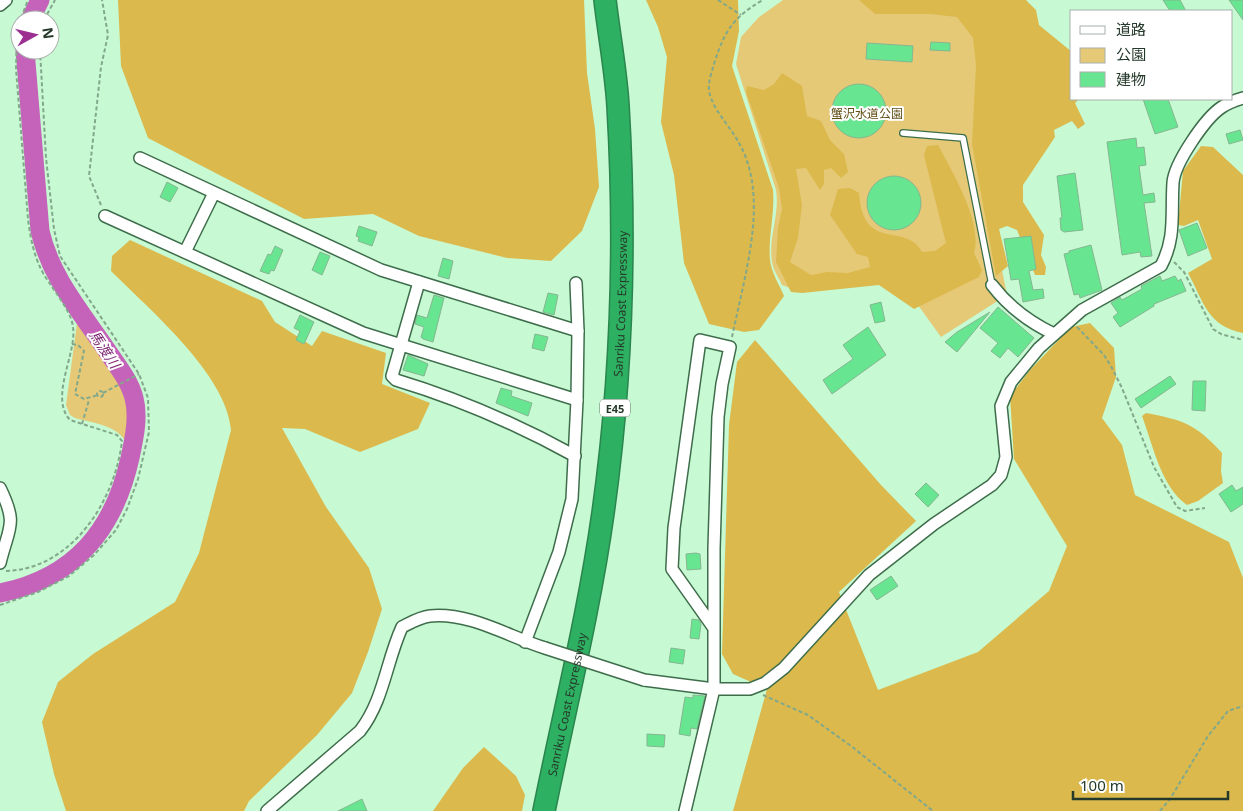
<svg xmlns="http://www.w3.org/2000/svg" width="1243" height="811" font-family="'Noto Sans','Noto Sans JP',sans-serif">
<rect width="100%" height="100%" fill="#c7fad3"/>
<g fill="#e5c976">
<path d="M783,0H968L978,19L977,145L1007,295L941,337L897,276L798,291L782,285C779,278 773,270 772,262C768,238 780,215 776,190L736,64L741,37L759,17Z"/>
<path d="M82,322C107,363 132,389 129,439L126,442C117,425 92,423 75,418L70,415L66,405L77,323Z"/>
</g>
<g fill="#dbb94d">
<polygon points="118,0 584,0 587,73 595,129 599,187 582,231 551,261 507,258 419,236 373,214 304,219 148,138 121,66"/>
<path d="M646,0H738L739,31L732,66L773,190C775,214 768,237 770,260C771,272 780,286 784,296L759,330L744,332L709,324L684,263L674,175L661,122L667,57L658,27Z"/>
<polygon points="859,0 1026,0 1036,10 1039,25 1072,52 1072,99 1079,99 1075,103 1085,124 1078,129 1072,121 1054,130 1055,137 1023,185 1023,202 1044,235 1041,255 1046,267 1045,275 1035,275 1017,230 1007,226 999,229 1008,266 996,276 972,144 976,65 973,38 957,17 930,14 875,14"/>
<path d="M782,73L802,86L807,116L821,121L830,140L844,154L848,172L841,178L831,168L824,170V184L820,190L806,168L796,169L802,205L798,238L790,262L811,275L827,272L848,273L870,267L868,257L857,254L830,215L838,189L850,188L859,193C863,254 906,221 922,252L935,251L946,243L924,155L927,146L938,145C952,171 983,223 974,253L982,270L979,277L914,309L879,285L802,293L791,292L776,262L778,228L782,209L779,188L746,92L747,86L764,90L774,84Z"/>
<path d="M1201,146L1213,147L1243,175V333C1207,326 1204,302 1188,273L1212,259L1198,220L1184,226L1178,225L1183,171Z"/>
<path d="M130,240L262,301L275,322L312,346L322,331L386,353L382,384L430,403L418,429L360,452L305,429L282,428L326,507L369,568L382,609L368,652L352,693L317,735L249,801L244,811H66L54,774L42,722L58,682L93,654L175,602L199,553L231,430C227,375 150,310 111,271L112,256Z"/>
<polygon points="1090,323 1114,348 1116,377 1102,418 1122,445 1135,495 1229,542 1243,578 1243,811 733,811 767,689 733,674 722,654 729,425 737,362 755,340 881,485 916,521 839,592 878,690 978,652 1049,591 1067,546 1014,459 1010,396 1030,370 1071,327"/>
<path d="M1146,413C1183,420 1196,424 1222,453L1221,471L1223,483L1198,501L1187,505C1161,487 1153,445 1142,416Z"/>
<polygon points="484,747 516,776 525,795 522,811 433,811 463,768"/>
</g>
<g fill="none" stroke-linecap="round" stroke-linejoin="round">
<g stroke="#c563ba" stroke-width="19">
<polyline points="30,20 40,0"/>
<path d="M0,593C75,578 114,530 130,458C134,439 139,417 134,398C130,382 119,368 110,355C83,314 51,279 40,231L25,50"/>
</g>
</g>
<g fill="#68e591" stroke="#85b691">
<polygon points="1163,0 1180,0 1186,11 1170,11"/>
<polygon points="1229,0 1243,0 1243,20"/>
<polygon points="931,42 950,43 950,51 930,50"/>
<polygon points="867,43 913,46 912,62 866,59"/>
<circle cx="859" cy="111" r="27"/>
<polygon points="1143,99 1168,99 1178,127 1155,134"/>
<polygon points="1240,130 1243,140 1229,144 1226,134"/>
<polygon points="1136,138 1137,148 1144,147 1146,165 1139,166 1143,195 1154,193 1155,202 1144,203 1152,256 1141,257 1140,252 1122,255 1107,142"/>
<polygon points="1075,173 1083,230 1064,232 1061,230 1060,218 1062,218 1057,176"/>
<circle cx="894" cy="203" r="27"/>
<polygon points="167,182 178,188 170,202 160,197"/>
<polygon points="1197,223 1207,248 1188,256 1179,230"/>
<polygon points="359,226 377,232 372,246 358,241 359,237 356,236"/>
<polygon points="1031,236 1036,269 1029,271 1033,290 1043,289 1044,298 1023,302 1019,279 1011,280 1004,239"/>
<polygon points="1091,245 1102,290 1080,298 1079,294 1074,295 1064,254 1069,253 1069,251"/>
<polygon points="275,246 283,250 274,271 271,270 269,274 260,271 268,254 271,255"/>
<polygon points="320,252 330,256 322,275 312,270"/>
<polygon points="443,258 453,261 449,279 438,276"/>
<polygon points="1160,276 1162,281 1175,276 1178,281 1181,279 1186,291 1154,304 1154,306 1120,327 1113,317 1118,313 1111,303 1120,297 1122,300 1142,289 1141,286"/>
<polygon points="548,293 558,295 554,315 543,312"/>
<polygon points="434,295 444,298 433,342 423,339 421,337 424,327 415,324 417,315 427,318"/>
<polygon points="881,302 885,321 875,323 870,305"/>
<polygon points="998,307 1034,338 1018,357 1008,348 1000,358 991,351 998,343 980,328"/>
<polygon points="990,312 957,352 945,342 957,332"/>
<polygon points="300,315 314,322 304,344 296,340 300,331 294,328"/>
<polygon points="868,327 886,355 832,394 823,380 853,359 843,345"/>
<polygon points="535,334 548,337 544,351 532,348"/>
<polygon points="408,355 428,364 424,376 403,370"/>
<polygon points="1170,376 1176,384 1141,408 1135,399"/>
<polygon points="1193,381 1206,381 1205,411 1192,410"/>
<polygon points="501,388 512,391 511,396 532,403 528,416 496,403"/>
<polygon points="926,483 939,495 928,507 915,494"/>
<polygon points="1232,485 1236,491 1243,487 1243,504 1231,512 1219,494"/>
<polygon points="696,553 700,554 701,569 687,570 686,554"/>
<polygon points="891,576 898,586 877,600 870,590"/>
<polygon points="692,619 699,620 701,624 699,639 690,638"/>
<polygon points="671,648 685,650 683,664 669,662"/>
<polygon points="693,695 705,696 697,729 691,728 690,736 679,734 685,697 693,698"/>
<polygon points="647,734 665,735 664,747 647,746"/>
<polygon points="362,799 367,811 338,811"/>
</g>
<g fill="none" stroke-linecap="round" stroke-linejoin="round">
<defs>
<polyline id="service" points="903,133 963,138 992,285"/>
<g id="minor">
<polyline points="0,5 6,0"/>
<polyline points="140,158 381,270 578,331"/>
<polyline points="105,216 363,333 577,400"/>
<polyline points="185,252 214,193"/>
<path d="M419,282L392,376L396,380C459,399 517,424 575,456"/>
<path d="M992,285C1008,306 1031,323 1054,334"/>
<path d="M0,488C18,525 9,526 0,563"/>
<polyline points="525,642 559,552 572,499 577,400 578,331 576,283"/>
<path d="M644,680L714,689H750L765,683L784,668L869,575L934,524L992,485L1001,475L1006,457L1001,406L1011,382L1039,348L1082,310L1161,266C1176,238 1171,214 1173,183C1174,164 1205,118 1222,107C1228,103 1236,100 1243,98"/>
<path d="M267,811L360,731C384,700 386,662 402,627C410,623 420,617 430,616C470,612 509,637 545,648"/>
<polyline points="685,811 714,689 714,549 718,417 722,384 730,347 700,340 674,528 672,569 713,627"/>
</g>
<g id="motorway">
<path id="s1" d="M544,811C564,712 589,613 603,513C622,378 626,242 618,106C616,71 609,35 605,0"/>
</g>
</defs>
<use href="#service" stroke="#3e6d4b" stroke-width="8"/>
<use href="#minor" stroke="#3e6d4b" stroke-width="14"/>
<use href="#motorway" stroke="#2a864e" stroke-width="24"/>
<g stroke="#82a88b" stroke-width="2" stroke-dasharray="4 2.5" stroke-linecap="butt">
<polyline points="718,0 741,15"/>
<polyline points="44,20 55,0"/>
<polyline points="101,205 89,176 101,67 108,35 102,0"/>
<polyline points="1174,262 1184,272 1213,329 1221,334 1243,340"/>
<polyline points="1077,327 1104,355 1112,368 1122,388 1154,467 1177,507 1185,511 1205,508"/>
<path d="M732,337C741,293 758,234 753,190C752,175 747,157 739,143C731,128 717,114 711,98C706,86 711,75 714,64C724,32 733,17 763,0"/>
<polyline points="72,344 78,345 84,351 75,394 84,399 98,395"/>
<circle cx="100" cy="394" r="3"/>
<polyline points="103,393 139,374"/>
<polyline points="82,424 89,400"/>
<path d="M6,571C72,569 115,501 122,441L117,435L70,420C49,397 77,354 73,327C71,308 48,285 40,267C33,252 30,235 28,219L16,69L17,29L28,0"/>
<polyline points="0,605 38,592 69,576 94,555 116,530 127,509 138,479 149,432 148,398 139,374 60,256 54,229 46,158 40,50"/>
<polyline points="763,695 808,715 851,746 933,811"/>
<polyline points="1160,811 1170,799 1208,736 1228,711 1243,706"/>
</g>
<use href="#service" stroke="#fff" stroke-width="5.5"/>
<use href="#minor" stroke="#fff" stroke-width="11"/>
<use href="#motorway" stroke="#2db061" stroke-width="21"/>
<defs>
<polyline id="minor-bridge" points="545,648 644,680"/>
</defs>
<use href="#minor-bridge" stroke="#3e6d4b" stroke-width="14" stroke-linecap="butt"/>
<use href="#minor-bridge" stroke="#fff" stroke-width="11"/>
</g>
<g text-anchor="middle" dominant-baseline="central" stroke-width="4" stroke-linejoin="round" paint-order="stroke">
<rect fill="#fff" stroke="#66746a" stroke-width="1" x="600" y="399.5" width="30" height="17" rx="4"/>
<g font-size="11" font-weight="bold" fill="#25392a">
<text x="615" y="408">E45</text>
</g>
<g font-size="12" fill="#615016" stroke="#fff">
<text x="867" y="113">蟹沢水道公園</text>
</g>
<g font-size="12" fill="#25392a" stroke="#fff">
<text stroke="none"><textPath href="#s1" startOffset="514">Sanriku Coast Expressway</textPath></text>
<text stroke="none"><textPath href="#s1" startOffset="109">Sanriku Coast Expressway</textPath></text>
</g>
<g font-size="14" font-style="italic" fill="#791f71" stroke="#fff">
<text transform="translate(105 349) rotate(56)">馬渡川</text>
</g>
</g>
<rect x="1070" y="10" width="162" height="90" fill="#ffffff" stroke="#a8b0aa"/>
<rect x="1080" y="26" width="25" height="8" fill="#ffffff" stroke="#a8b0aa"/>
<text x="1116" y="35" font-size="15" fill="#25392a">道路</text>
<rect x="1080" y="48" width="25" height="15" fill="#e5c976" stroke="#a8b0aa"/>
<text x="1116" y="60" font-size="15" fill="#25392a">公園</text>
<rect x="1080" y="72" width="25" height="15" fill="#68e591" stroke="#a8b0aa"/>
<text x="1116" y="85" font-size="15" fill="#25392a">建物</text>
<g transform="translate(35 35) rotate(82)"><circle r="24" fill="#ffffff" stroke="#a8b0aa"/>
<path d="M0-4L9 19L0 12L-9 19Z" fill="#9b3091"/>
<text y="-8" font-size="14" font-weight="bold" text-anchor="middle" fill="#25392a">N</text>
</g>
<path d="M1073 791v8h155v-8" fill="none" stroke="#25392a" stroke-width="2.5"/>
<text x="1080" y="791" font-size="15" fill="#25392a" stroke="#ffffff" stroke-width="4" paint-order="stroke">100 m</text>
</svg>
